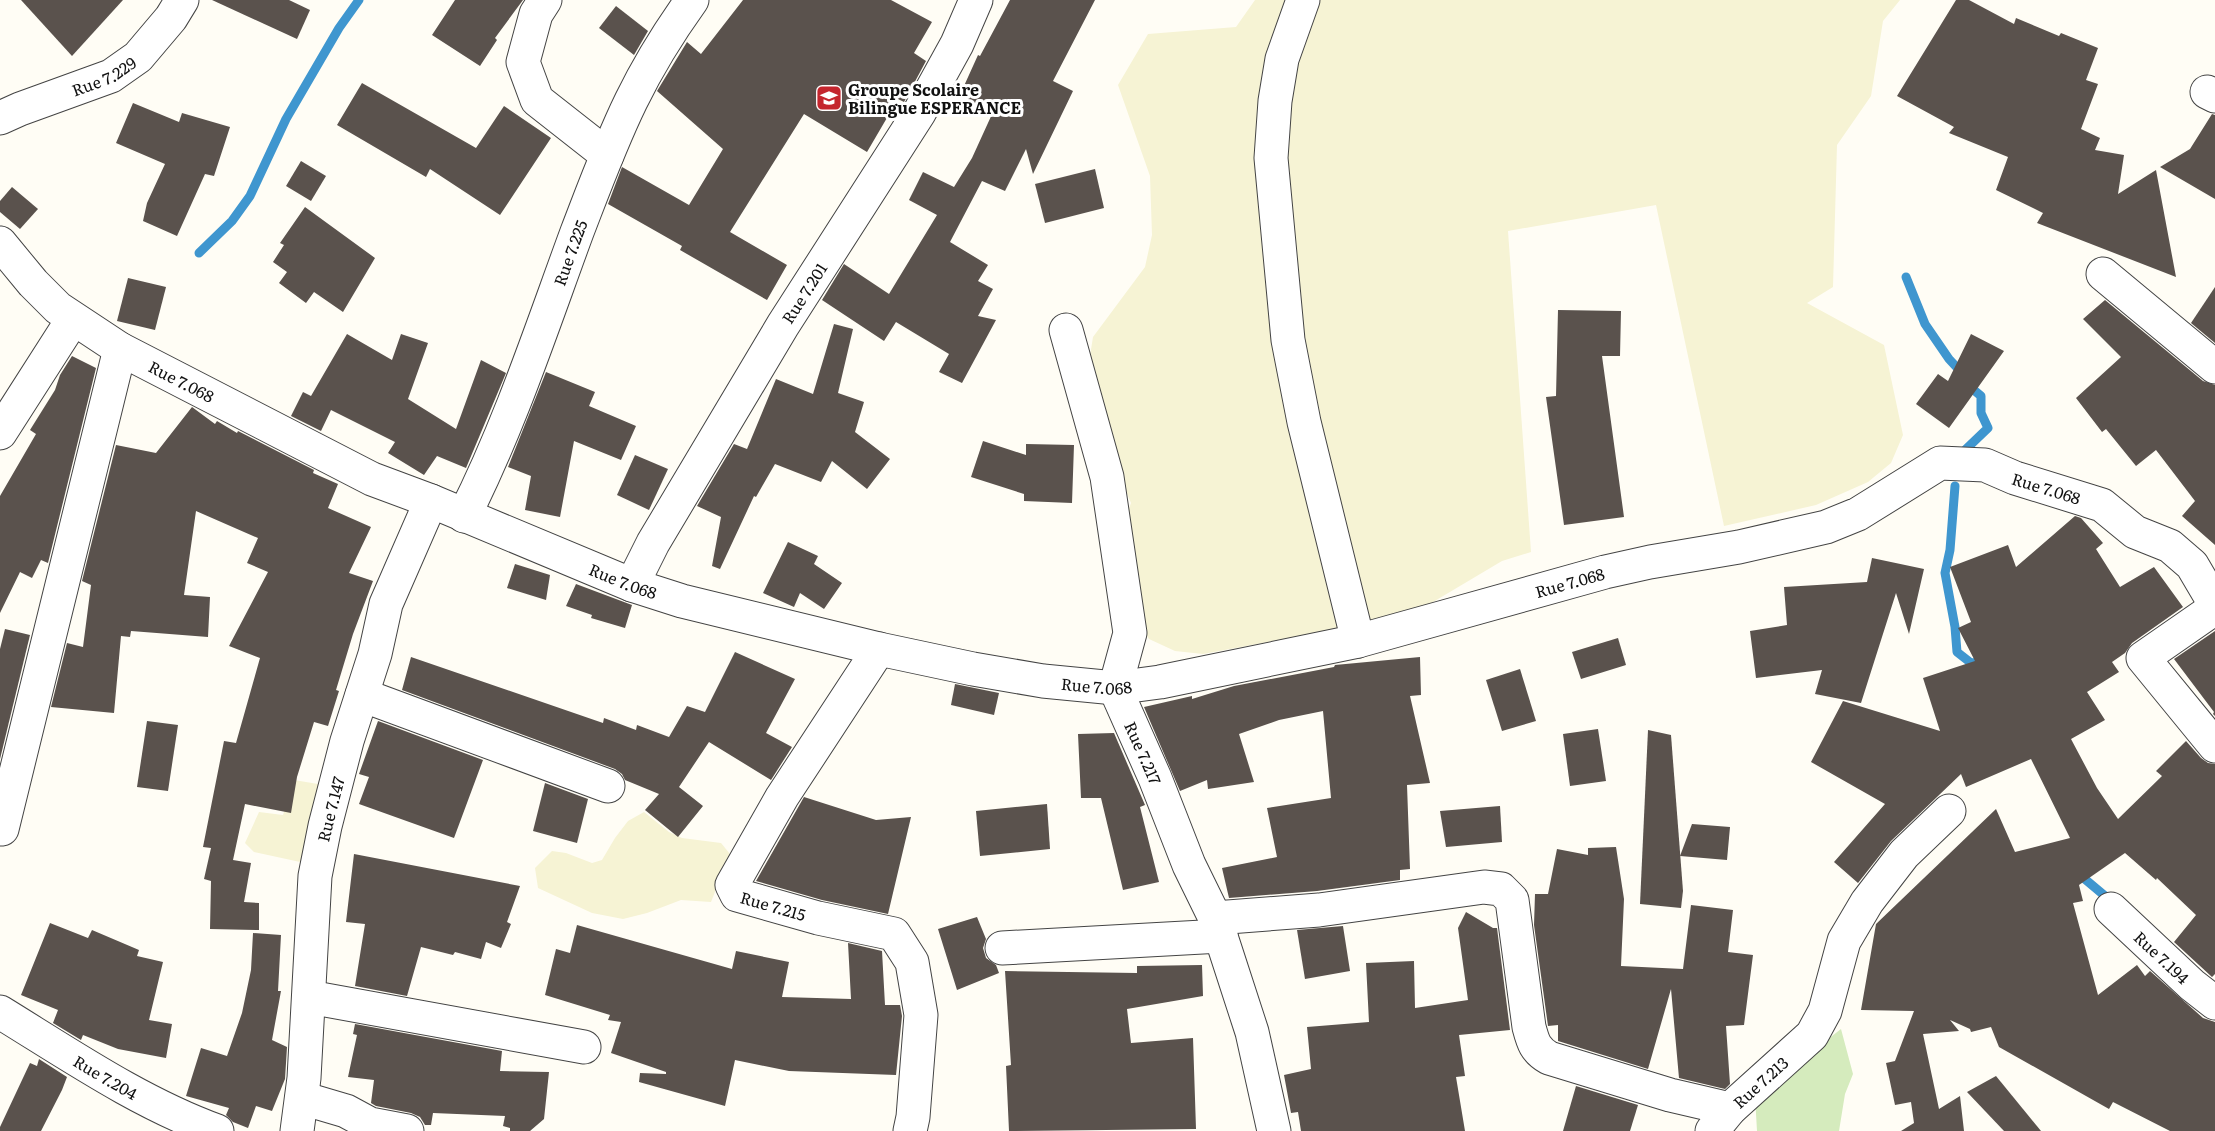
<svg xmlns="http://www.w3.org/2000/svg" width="2215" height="1131" font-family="Literata,serif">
<rect width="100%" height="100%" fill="#fffdf5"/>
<g fill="#f6f3d4">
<polygon points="1255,0 1900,0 1883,21 1871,96 1837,145 1833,287 1807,303 1884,345 1903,435 1891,463 1868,482 1816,505 1724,526 1656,205 1508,231 1531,552 1502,561 1428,605 1348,635 1321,632 1203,654 1175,651 1149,639 1117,589 1110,560 1131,503 1084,393 1093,337 1145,267 1152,235 1150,176 1118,85 1148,34 1236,27"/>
<polygon points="294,780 324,785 314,865 254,852 245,843 259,812 283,815"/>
<polygon points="644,812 669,832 682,838 721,843 730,854 711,902 681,900 647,913 623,919 592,913 538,888 535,868 552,851 566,853 592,863 602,860 615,838 628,821"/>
</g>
<polygon fill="#d5ebbd" points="1841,1029 1853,1074 1845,1094 1839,1131 1757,1131 1755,1096"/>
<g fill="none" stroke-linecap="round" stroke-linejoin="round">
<g stroke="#3f96cf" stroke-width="9">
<polyline points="199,253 232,221 250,196 286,119 339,28 359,0"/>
<polyline points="1906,277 1925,324 1949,359 1962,373 1969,386 1981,396 1981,413 1988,428 1963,452"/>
<polyline points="1955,486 1950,550 1945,573 1955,627 1957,652 1971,663 1981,662"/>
<polyline points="2080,875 2111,901"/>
</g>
</g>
<g fill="#5a524d">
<polygon points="21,0 123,0 72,56"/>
<polygon points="212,0 289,0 310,10 297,39"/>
<polygon points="455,0 523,0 495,38 497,40 480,66 432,35"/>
<polygon points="743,0 891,0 932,22 914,53 926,61 904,102 898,99 867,152 804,114 730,232 787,265 767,300 680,250 682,246 608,204 622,167 689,205 723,149 657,91 687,42 701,54"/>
<polygon points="1010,0 1095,0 1053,81 1073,91 1033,174 1026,149 1005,191 982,181 950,242 988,265 978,281 993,289 978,316 996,320 962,383 939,372 949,354 896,322 884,341 822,300 844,264 889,294 937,215 909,200 923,172 954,187 972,158 993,112 959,97 978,55 980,56"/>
<polygon points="1956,0 1969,0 2014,24 2016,18 2059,36 2061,33 2098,48 2086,80 2098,84 2081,129 2100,138 2095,150 2124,155 2118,194 2156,170 2176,277 2037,223 2043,213 1996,190 2008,157 1949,133 1954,127 1897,96"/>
<polygon points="616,6 648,31 634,55 599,28"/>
<polygon points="362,83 476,148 504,106 551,138 500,215 430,169 426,177 337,125"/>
<polygon points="133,103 179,122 182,113 230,127 214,176 205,174 177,236 143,221 147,203 165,164 116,143"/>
<polygon points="2212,114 2215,115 2215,199 2160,167 2190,149"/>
<polygon points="301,161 326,176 311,201 286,186"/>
<polygon points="1095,169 1104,208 1045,223 1035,184"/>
<polygon points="12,187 38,209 20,229 0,212 0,201"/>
<polygon points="305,207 375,258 343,312 314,292 306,303 279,283 287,272 273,262 284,245 280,243"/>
<polygon points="128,278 166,287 155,330 117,321"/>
<polygon points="2215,287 2215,343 2191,323"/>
<polygon points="2105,300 2203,381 2215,385 2215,545 2182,516 2195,501 2156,450 2136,466 2106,429 2102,432 2076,398 2121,357 2083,319"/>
<polygon points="1558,310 1621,311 1620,356 1602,356 1624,517 1564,525 1546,397 1556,396"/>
<polygon points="834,324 853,329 838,393 864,402 855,432 890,459 867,489 832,461 821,482 775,464 756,497 754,496 720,569 712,566 721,517 697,506 734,444 747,449 776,379 813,394"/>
<polygon points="347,334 392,360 401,334 428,343 408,399 456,429 481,360 506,373 466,468 437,456 424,475 388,453 395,442 331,410 321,431 291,416 303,392 311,396"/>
<polygon points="1971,334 2004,351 1949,428 1916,404 1938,374 1948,381"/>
<polygon points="72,356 96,368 48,563 41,560 32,578 20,572 0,613 0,496 36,434 30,430 55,390 60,375"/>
<polygon points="546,372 595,392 589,406 636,426 621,460 574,441 560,517 525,510 531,476 508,467"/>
<polygon points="192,407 215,424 217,421 237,433 238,431 314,470 313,473 338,484 328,508 371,527 349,573 373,581 353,634 336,690 339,691 328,726 314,722 297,777 291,813 245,804 233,860 251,863 244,902 259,903 259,930 210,929 211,881 204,879 211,848 203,847 224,741 236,743 260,658 229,646 268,572 247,563 258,538 196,511 184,595 210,597 208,637 131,631 130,637 121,636 114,713 51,707 67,643 83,647 91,585 82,581 116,445 156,453"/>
<polygon points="983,441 1026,455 1026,444 1074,445 1072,503 1024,501 1024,494 971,477"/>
<polygon points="635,455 668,469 649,510 617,495"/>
<polygon points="2075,516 2081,518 2103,543 2096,549 2120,587 2154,567 2183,607 2132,643 2125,653 2112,662 2119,672 2087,692 2105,720 2071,739 2097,788 2118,819 2162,776 2156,771 2186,741 2201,758 2208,763 2215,764 2215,974 2212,977 2174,942 2196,915 2157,878 2156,880 2125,853 2079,885 2083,901 2073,903 2098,995 2137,965 2145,976 2150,971 2203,1018 2215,1022 2215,1131 2170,1131 2113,1102 2109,1109 1999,1047 1991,1027 1971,1032 1970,1029 1950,1020 1959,1031 1923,1034 1939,1109 1960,1096 1964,1131 1901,1131 1914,1123 1911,1102 1895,1105 1886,1063 1895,1061 1914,1011 1861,1010 1876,924 1996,809 2015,852 2070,838 2031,759 1966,787 1961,774 1891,841 1858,883 1834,862 1885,804 1811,762 1843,701 1940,731 1923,678 1975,661 1958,628 1971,622 1950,567 2008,545 2016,567"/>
<polygon points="788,542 818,556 814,564 842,583 824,609 800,593 794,607 763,593"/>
<polygon points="1872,558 1924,569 1909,634 1896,593 1861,703 1815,694 1822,670 1756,678 1750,631 1787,625 1784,587 1867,582"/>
<polygon points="515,564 550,575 546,600 507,588"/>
<polygon points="576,584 632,605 625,628 591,618 592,615 566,606"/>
<polygon points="5,629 30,635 0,759 0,649"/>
<polygon points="2215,631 2215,716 2213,714 2214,712 2174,659"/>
<polygon points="1618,638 1626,665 1581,679 1572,652"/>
<polygon points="735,652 795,679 766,733 792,747 771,780 709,742 679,787 703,806 678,837 645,810 659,794 625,780 622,774 615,769 402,690 411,657 603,723 604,718 636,730 637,725 669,737 687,706 705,712"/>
<polygon points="1420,657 1421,695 1410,696 1430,783 1407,785 1410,869 1400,870 1400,880 1317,891 1229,898 1222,868 1277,857 1267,808 1331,798 1323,711 1279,720 1239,734 1254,782 1208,789 1207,780 1180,791 1144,707 1192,696 1192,699 1234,686 1334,667 1335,665"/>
<polygon points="1520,669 1536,721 1502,731 1486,680"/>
<polygon points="955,684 999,693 994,715 951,705"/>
<polygon points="147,721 178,725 168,791 137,787"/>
<polygon points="378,721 483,760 454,838 359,804 369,777 359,774"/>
<polygon points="1598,729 1606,781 1570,786 1563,734"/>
<polygon points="1648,730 1671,735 1683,891 1681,908 1640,904"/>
<polygon points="1114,733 1145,805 1140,807 1159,882 1123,890 1101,798 1081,798 1078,734"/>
<polygon points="545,783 588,799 577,843 533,831"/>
<polygon points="804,797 876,820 911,817 888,914 822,900 756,881"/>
<polygon points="1047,804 1050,849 980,856 976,811"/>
<polygon points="1500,806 1502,842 1446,847 1440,811"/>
<polygon points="1692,824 1730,827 1727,860 1680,856"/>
<polygon points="1616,847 1624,899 1621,966 1683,969 1691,905 1733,910 1728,952 1753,955 1744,1025 1726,1026 1730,1084 1725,1089 1679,1078 1671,989 1648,1069 1558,1041 1558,1025 1548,1026 1534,925 1535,894 1548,894 1557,849 1588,855 1588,848"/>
<polygon points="354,854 520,886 507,922 511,924 501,948 486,942 481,959 455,952 453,955 421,947 407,996 355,986 365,924 346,922"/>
<polygon points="1466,912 1493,928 1497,928 1510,1030 1459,1035 1465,1076 1456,1077 1465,1131 1301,1131 1298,1112 1291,1113 1284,1075 1311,1069 1307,1027 1369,1022 1366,963 1414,961 1415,1008 1468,1000 1458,928"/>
<polygon points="977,917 986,939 983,948 986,958 996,965 999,973 957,990 938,929"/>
<polygon points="50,923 88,938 92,930 139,950 137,956 163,962 149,1020 172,1024 166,1058 118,1049 83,1035 81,1040 53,1023 58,1010 21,995"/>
<polygon points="577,925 732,969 736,951 789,962 782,997 851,999 848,943 882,951 885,1005 900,1005 902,1016 896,1075 789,1071 735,1060 725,1106 639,1082 640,1073 666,1074 666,1072 611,1053 621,1022 608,1020 610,1015 545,995 556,949 570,953"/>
<polygon points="1343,926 1350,971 1305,979 1297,930"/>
<polygon points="253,933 281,935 278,991 281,991 272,1040 287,1047 285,1079 272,1111 256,1106 248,1128 233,1122 226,1115 229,1108 186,1096 201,1048 227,1056 242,1013 251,970"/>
<polygon points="1202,965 1203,996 1127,1009 1131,1043 1193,1038 1196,1129 1009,1131 1006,1066 1011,1065 1005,971 1137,973 1137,966"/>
<polygon points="355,1024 502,1051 500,1071 549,1072 544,1119 530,1131 510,1131 510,1128 503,1126 505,1116 433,1113 431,1125 425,1125 420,1117 411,1113 376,1106 371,1103 374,1080 348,1077 357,1035 353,1034"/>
<polygon points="39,1059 67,1077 62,1090 41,1131 0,1131 0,1127 30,1063 37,1066"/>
<polygon points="1996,1076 2041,1131 2004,1131 1967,1092"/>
<polygon points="1576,1086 1638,1105 1630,1131 1563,1131"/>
</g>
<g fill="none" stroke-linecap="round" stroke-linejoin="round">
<defs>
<g id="minor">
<polyline points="545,0 536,14 523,62 537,100 607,155"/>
<polyline points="1303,0 1282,59 1275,101 1271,158 1288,340 1304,422 1358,641"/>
<polyline points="2207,92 2215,96"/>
<path id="s1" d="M0,118L20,109L111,76L138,57L171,18L182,0"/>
<polyline points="2103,274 2215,367"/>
<path id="s2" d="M1066,330L1107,477L1130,633L1115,688L1155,778L1189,865L1215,918L1252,1032L1274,1131"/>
<polyline points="0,433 73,319"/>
<path id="s3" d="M431,501L632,585L682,601L879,649L973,669L1043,681L1115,688L1160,682L1358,641L1605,572L1650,562L1739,547L1826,527L1858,514L1940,463L1985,465L2015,478L2102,505L2135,532L2170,546L2192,565L2215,604"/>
<path id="s4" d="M464,516C510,425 542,327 577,232C594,188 610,144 631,101C648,66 669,32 692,0"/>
<path id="s5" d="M632,585L653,543L783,325L919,113L957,44L976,0"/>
<polyline points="2215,608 2143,658 2215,746"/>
<path id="s6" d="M879,649L782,797L732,885L737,895L818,918L894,934L912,962L921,1015L913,1117L910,1131"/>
<polyline points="362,695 608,786"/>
<polyline points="2,829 120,349"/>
<path id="s7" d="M2111,909L2192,985L2215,1003"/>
<path d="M1215,918L1319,910L1484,887L1501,889L1512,900L1529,1027C1533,1042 1535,1050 1549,1058L1670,1095L1730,1109"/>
<polyline points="1002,948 1221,936"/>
<polyline points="309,997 584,1047"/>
<path id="s8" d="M0,1012C70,1055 140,1103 217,1131"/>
<polyline points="302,1098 346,1111 370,1124 407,1131"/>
<path id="s9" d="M1712,1131L1730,1109L1812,1035L1825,1011L1844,941L1867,902L1904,854L1949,811"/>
</g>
<g id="tertiary">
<path id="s10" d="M0,243L33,283L58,308L120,349L372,479L431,501L386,604L375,654L347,741L325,826L315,876L304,1078L297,1131"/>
</g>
</defs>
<use href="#minor" stroke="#444" stroke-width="35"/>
<use href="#tertiary" stroke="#444" stroke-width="35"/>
<use href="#minor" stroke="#fff" stroke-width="33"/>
<use href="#tertiary" stroke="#fff" stroke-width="33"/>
</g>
<defs>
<symbol id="school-square" viewBox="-11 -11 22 22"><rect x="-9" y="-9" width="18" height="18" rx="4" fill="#c4262e" stroke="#fff"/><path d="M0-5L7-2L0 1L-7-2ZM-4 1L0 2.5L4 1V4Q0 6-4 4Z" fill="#fff"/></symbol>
</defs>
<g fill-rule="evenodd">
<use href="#school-square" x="814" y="83" width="30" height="30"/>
</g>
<g text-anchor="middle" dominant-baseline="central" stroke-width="6" stroke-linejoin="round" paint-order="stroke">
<g font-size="16" fill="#111" stroke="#fff">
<text stroke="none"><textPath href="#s1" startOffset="112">Rue 7.229</textPath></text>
<text stroke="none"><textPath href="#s4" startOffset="284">Rue 7.225</textPath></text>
<text stroke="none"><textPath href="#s5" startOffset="339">Rue 7.201</textPath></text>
<text stroke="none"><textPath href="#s10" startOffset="231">Rue 7.068</textPath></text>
<text stroke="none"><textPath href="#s3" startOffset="1684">Rue 7.068</textPath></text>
<text stroke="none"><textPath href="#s3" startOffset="208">Rue 7.068</textPath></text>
<text stroke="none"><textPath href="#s3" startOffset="1180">Rue 7.068</textPath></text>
<text stroke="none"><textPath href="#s3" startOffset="694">Rue 7.068</textPath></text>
<text stroke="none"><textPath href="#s2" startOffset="438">Rue 7.217</textPath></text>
<text transform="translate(330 809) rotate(-76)">Rue 7.147</text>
<text stroke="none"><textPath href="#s6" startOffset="327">Rue 7.215</textPath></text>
<text stroke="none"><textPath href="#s7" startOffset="70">Rue 7.194</textPath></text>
<text stroke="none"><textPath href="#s8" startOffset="124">Rue 7.204</textPath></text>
<text stroke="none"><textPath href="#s9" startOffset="69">Rue 7.213</textPath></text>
</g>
<g font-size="16" font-weight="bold" fill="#111" stroke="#fff" text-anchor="start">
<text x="848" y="89">Groupe Scolaire<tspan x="848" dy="18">Bilingue ESPERANCE</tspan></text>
</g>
</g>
</svg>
